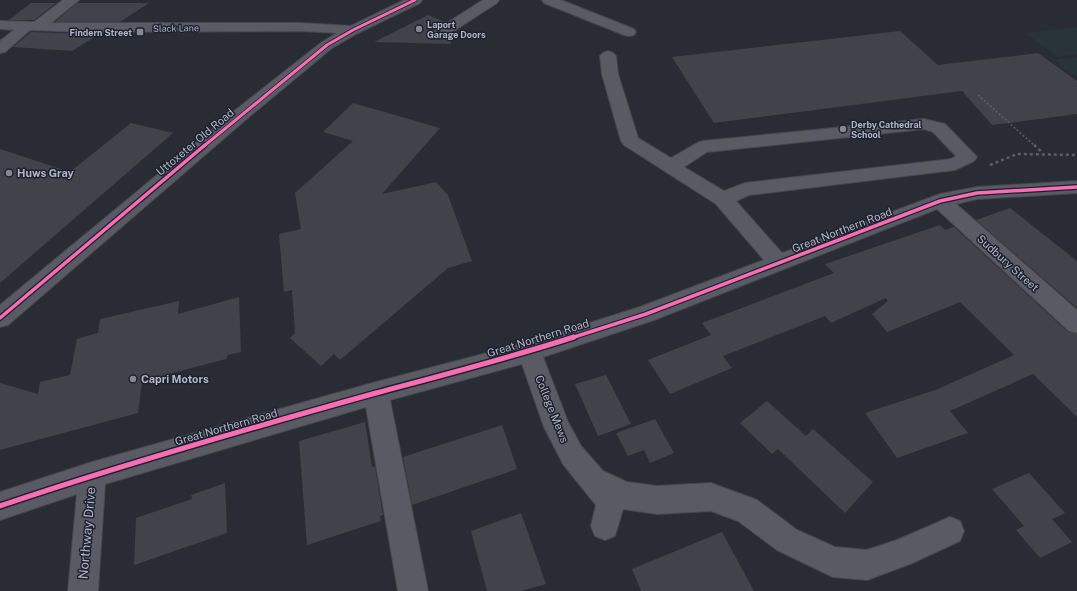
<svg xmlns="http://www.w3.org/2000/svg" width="1077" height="591" font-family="'Public Sans',sans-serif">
<rect width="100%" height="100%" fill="#2a2c35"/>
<g fill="#28343a">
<polygon points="1077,27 1077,54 1058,57 1025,33"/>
<polygon points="1077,57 1077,78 1053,60"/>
</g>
<g fill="#41424a">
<polygon points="31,3 56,3 34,20 9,20"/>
<polygon points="77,3 149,3 120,22 55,22"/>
<polygon points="428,15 445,22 432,31 430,34 432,39 438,40 443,39 453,33 451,44 374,42"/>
<polygon points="900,31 938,65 1038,53 1077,81 1077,114 992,125 962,91 714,123 672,57"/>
<polygon points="31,32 84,34 101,33 72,51 13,47"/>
<polygon points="353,103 440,128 382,194 436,182 448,195 472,261 448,268 340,360 334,354 321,366 290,338 295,333 292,290 284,292 279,234 301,229 295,193 353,141 323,132"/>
<polygon points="131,123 173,133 0,283 0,149 70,172"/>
<polygon points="1010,208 1077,261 1077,308 976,220"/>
<polygon points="940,225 945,230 954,227 1068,332 1077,334 1077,417 1033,374 950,411 968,433 897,458 865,413 938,389 1014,355 960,302 887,332 872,314 888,301 886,298 831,323 825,316 723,356 732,368 670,394 648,360 711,335 702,323 834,273 825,264"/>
<polygon points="239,297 241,352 228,355 226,359 142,381 138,413 0,450 0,383 38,394 40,382 70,375 77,339 98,333 100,319 179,301 178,314"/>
<polygon points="606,375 631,424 598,436 575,384"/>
<polygon points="767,401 806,436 813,429 873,482 845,513 778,449 772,454 740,423"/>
<polygon points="655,419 674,453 650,463 644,450 628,456 616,433"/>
<polygon points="365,422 372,467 375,466 383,515 380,516 381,521 307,545 299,441"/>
<polygon points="502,425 517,469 412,505 403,457"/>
<polygon points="1029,473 1065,513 1052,519 1072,542 1040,558 1016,530 1024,526 992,489"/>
<polygon points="225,483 227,533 134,565 136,518 192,499 191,495"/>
<polygon points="521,513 546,584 521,591 487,591 471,531"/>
<polygon points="722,532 754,591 641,591 632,569"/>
</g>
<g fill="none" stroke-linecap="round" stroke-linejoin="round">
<defs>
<g id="minor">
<polygon points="63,0 79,0 51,23 301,23 351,26 404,0 422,0 420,3 358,33 332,48 250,116 8,325 0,327 0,305 238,108 322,42 337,33 301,31 84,32 30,30 5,52 0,53 0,41 14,30 0,29 0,21 34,22"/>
<polygon points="483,0 499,0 497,3 443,38 438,39 433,38 431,35 433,32"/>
<polygon points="542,0 561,0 634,29 636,32 634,35 629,36 624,35 544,3"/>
<path d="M608,51L613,53L616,56L618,74L638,138L671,158L697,143L703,141L924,119L945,124L977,157L974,161L955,170L749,195L736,201L782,253L940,194L977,187L1077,181V193L977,199L956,204L1077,310V333L1069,331L937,209L654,320L543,357L568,422L581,446L603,471L627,482L657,486L711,483L757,500L797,530L835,547L867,550L897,540L950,517L960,521L964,531L960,541L910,564L867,580L833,577L777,550L738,521L711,511L657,514L623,509L615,536L605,540L595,536L591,526L596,505L563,464L544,427L522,364L390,400L428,591H398L366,407L105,484L98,591H68L77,494L0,520V492L92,462L376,382L529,342L640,307L764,260L716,204L624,145L621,141L602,74L600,56L603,53ZM924,129L933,132L956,156L951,159L745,183L724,191L684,167L707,152Z"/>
</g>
</defs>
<use href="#minor" stroke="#46474e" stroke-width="2"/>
<polyline stroke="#5c5e66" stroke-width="1.5" stroke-dasharray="2 2" stroke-linecap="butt" points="978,95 1035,146"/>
<g stroke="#5c5e66" stroke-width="2.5" stroke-dasharray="3 3" stroke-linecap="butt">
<polyline points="1034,145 1043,153"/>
<polyline points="990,165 1017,154 1077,155"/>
</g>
<use href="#minor" fill="#595a63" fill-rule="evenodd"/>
<defs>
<polyline id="cycleway-far2" points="204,146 327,45 353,30 415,0"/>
<g id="cycleway-far1">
<polyline points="0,318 205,145"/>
<polyline points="571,338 646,314 940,201 977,193 1077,187"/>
</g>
<path id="cycleway" d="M0,506C124,464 250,428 376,393C443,375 509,358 574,337"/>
</defs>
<use href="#cycleway-far2" stroke="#1d202e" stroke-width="4.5"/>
<use href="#cycleway-far1" stroke="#1d202e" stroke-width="6"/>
<use href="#cycleway" stroke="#1d202e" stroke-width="8"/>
<use href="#cycleway-far2" stroke="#f96db3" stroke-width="3"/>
<use href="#cycleway-far1" stroke="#f96db3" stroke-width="3.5"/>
<use href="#cycleway" stroke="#f96db3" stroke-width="5"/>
</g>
<g fill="#848693" stroke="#1d202e" stroke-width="1.5">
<circle cx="419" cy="29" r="4"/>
<rect x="136" y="28" width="8" height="8" rx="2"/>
<circle cx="843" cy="129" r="4"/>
<circle cx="9" cy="173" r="4"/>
<circle cx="133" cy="379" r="4"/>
</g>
<g text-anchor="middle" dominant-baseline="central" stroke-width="3" stroke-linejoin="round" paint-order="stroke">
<g font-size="9" font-weight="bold" fill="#b4b6c5" stroke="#1d202e" text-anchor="start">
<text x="427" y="24">Laport<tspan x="427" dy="10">Garage Doors</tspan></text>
<text x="132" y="32" text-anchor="end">Findern Street</text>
<text x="851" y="124">Derby Cathedral<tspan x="851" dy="10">School</tspan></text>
</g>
<g font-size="9" fill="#b4b6c5" stroke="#1d202e">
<text transform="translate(176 28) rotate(-1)">Slack Lane</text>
</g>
<g font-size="11" fill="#b4b6c5" stroke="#1d202e">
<text transform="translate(195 142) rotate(-40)">Uttoxeter Old Road</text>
<text transform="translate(842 230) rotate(-21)">Great Northern Road</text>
<text transform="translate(1008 263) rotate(42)">Sudbury Street</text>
<text transform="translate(538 338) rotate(-17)">Great Northern Road</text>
<text transform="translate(552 409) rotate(68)">College Mews</text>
<text transform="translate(226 427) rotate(-16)">Great Northern Road</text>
</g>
<g font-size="11" font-weight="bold" fill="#b4b6c5" stroke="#1d202e" text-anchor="start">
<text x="17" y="173">Huws Gray</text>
<text x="141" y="379">Capri Motors</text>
</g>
<g font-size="13" fill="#b4b6c5" stroke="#1d202e">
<text transform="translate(87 533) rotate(-85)">Northway Drive</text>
</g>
</g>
</svg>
